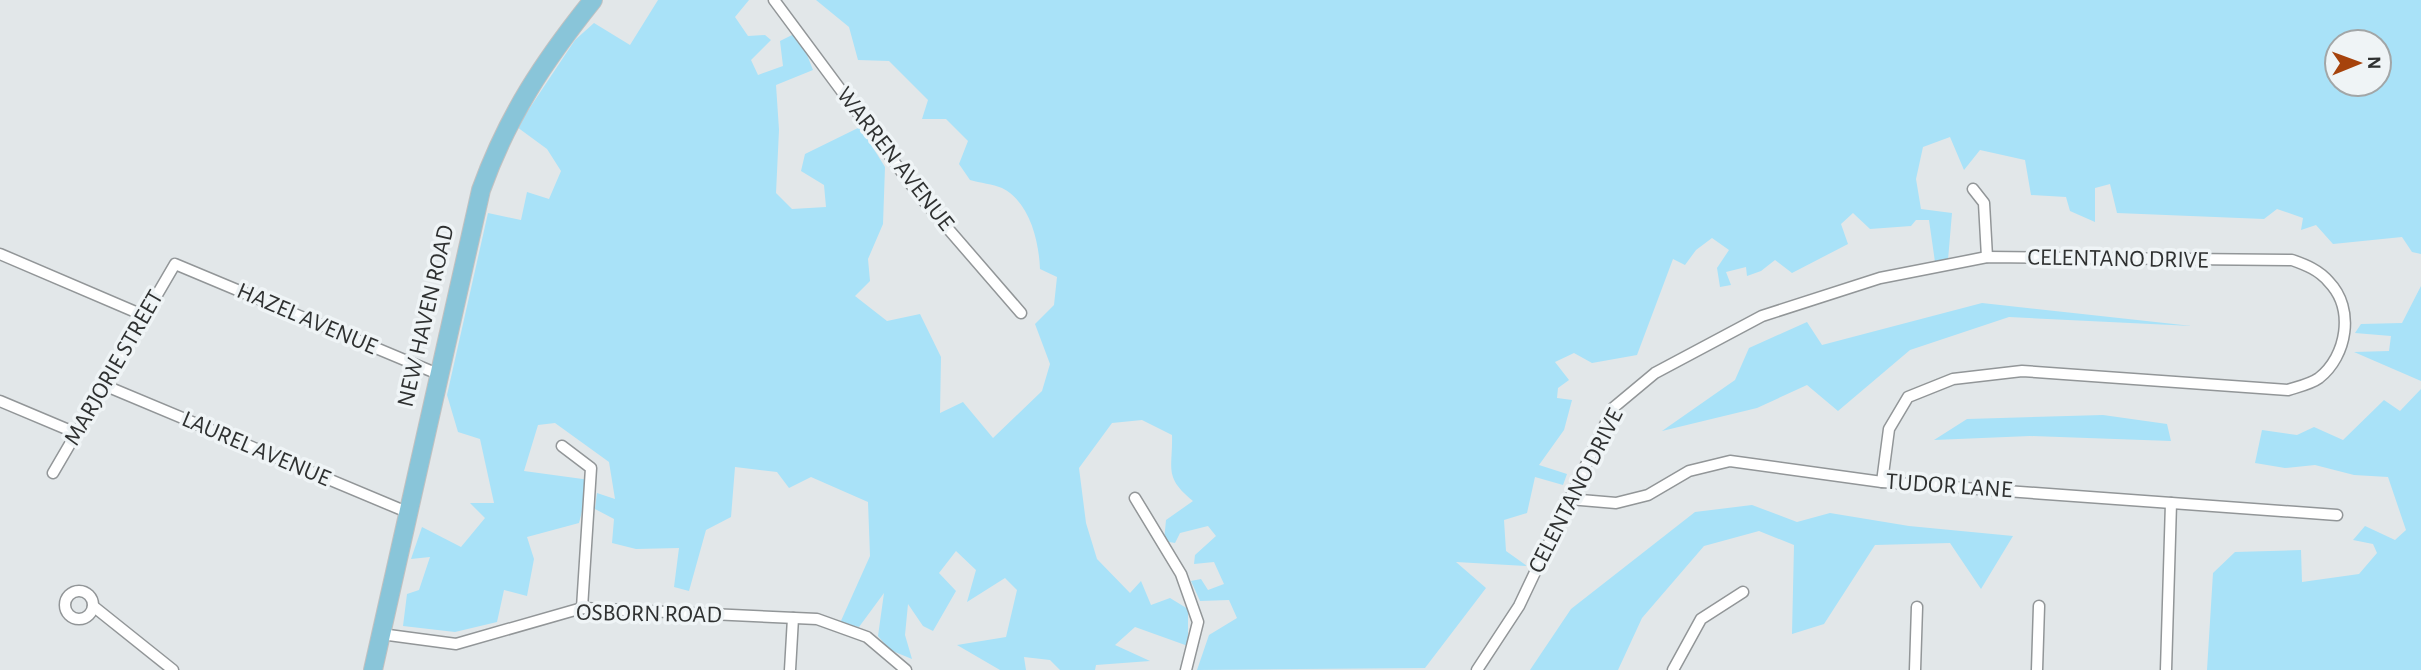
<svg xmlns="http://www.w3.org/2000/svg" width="2421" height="670" font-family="'Alegreya Sans',sans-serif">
<rect width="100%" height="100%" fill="#e2e7e9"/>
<g fill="#a9e2f8" fill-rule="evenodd">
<path d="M658,0H749L735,17L748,36L765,35L771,40L751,60L758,75L783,66L780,41L798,32L813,70L776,85L779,130L776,193L792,209L826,207L824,185L801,171L805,154L860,127L885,167L883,224L868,259L870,281L855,296L887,321L920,314L941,357L940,413L963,402L993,438L1042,391L1050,364L1035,324L1054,305L1057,277L1040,269C1039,242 1030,202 1002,188C993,184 980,183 970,180L959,164L968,141L946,119H922L928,100L889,61L858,60L849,27L816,0H2421V254L2412,252L2402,237L2333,244L2316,225L2301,230L2303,218L2277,209L2264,219L2117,213L2110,184L2095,188V222L2070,211L2066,197L2031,195L2025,160L1980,150L1964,170L1950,137L1923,147L1916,179L1921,209L1952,213L1948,260L1935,262L1929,220H1916L1911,226L1870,229L1853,213L1841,224L1848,244L1792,273L1775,260L1761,271L1747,276L1746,267L1726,272L1731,285L1720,287L1717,268L1729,250L1712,238L1696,250L1685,265L1673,259L1637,355L1592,363L1574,353L1555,362L1569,380L1558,388L1557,398L1572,400L1564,430L1539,465L1567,474L1563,485L1535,477L1527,513L1504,520L1506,551L1527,566L1456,562L1486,588L1425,668L1197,670L1209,635L1237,618L1229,600L1200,601L1191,581L1201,579L1208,590L1224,584L1214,562L1194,564L1195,555L1216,536L1208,526L1180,533L1175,543L1164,541L1166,520L1193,501C1163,477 1173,468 1172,435L1142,420L1112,423L1079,468L1086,523L1097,559L1130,593L1141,581L1151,605L1170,598L1188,609V646L1135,627L1115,645L1150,661L1096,665L1095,670H1060L1050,660L1024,657L1026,670H1000L957,645L1006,637L1017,590L1005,578L967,602L976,570L956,551L939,573L956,591L933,631L923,626L908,604L905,635L912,659L890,650L878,636L884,593L859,627L840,623L870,556L868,502L811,477L789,488L777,472L735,467L731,517L706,530L689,591L674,587L679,548L636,549L612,543L614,519L595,509L597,493L615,499L609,462L555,423L538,425L524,471L590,480L579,523L527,537L534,559L527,596L504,590L497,622L455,632L403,626L407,594L419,590L430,557L411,559L422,527L461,547L485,518L470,503H494L480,439L458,432L447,395L488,213L521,220L527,192L549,199L561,171L547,149L517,127L575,40L594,23L630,45ZM2337,42H2379V84H2337Z"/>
<polygon points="2421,286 2421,381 2354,352 2389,351 2391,336 2355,333 2361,324 2402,323"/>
<polygon points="1982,303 2192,326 2009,317 1910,350 1838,411 1807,385 1757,408 1662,431 1735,380 1749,348 1807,322 1822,345"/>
<polygon points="2421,389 2421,670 2207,670 2213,573 2235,552 2301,550 2302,582 2359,574 2377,553 2373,544 2353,540 2365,526 2395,540 2406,530 2388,477 2354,475 2315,465 2285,468 2255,463 2262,430 2297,435 2314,427 2343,440 2384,400 2400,411"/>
<polygon points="2103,415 2167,424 2171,441 2030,436 1934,440 1967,419"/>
<polygon points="1752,505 1797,522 1830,513 1909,526 2013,536 1981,589 1950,543 1875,545 1824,624 1792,634 1794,545 1759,531 1704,546 1642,618 1618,670 1530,670 1571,609 1695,512"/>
</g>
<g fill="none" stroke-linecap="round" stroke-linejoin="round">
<defs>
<g id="minor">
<polyline points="774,0 918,194 1021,313"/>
<polyline points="1973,189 1984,203 1987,257"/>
<polyline points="0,254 145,316"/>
<polyline points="106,386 407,512"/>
<polyline points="0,401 76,433"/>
<polyline points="562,446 591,468 582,608"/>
<polyline points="53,473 175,264 438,374"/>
<polyline points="1135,498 1181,574 1198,622 1186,670"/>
<polyline points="1569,499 1616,503 1648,495 1689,471 1730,461 1882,482 2337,515"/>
<circle cx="79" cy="605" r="14"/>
<polyline points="93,606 173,670"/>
<polyline points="381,634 456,644 582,608 817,619 867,637 906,670"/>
<polyline points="790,670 793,618"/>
<path d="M1477,670L1519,606L1613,408L1655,373L1762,316L1880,278L1987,257L2292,260C2306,265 2319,270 2329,282C2355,309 2347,356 2319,378C2311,384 2297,387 2288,390L2022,371L1953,379L1908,397L1889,429L1882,482"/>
<polyline points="1673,670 1701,619 1743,592"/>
<polyline points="1915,670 1917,607"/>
<polyline points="2037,670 2039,606"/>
<polyline points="2166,670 2171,503"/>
</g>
<path id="primary" d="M373,670L481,190C508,115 544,61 593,0"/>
</defs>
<use href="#minor" stroke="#929698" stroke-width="13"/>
<use href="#primary" stroke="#c1c1c1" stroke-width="20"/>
<use href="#minor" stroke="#fff" stroke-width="10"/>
<use href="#primary" stroke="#89c5d9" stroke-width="18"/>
</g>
<g text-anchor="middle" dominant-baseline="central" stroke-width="7" stroke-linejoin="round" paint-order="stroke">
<g font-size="24" fill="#2f3131" stroke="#eff4f6">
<text transform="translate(895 159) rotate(52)">WARREN AVENUE</text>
<text transform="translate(2118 259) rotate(1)">CELENTANO DRIVE</text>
<text transform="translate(426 316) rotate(-77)">NEW HAVEN ROAD</text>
<text transform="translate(307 319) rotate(23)">HAZEL AVENUE</text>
<text transform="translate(114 368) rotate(-60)">MARJORIE STREET</text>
<text transform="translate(256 449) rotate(23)">LAUREL AVENUE</text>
<text transform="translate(1949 486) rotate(4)">TUDOR LANE</text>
<text transform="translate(1576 491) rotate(-63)">CELENTANO DRIVE</text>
<text transform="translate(649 614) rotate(1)">OSBORN ROAD</text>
</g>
</g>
<g transform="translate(2358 63) rotate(89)"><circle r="33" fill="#eff4f6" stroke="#a2a6a7" stroke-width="2"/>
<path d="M0-5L12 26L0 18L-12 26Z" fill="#a6430c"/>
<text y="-10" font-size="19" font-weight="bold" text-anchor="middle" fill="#2f3131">N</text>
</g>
</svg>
